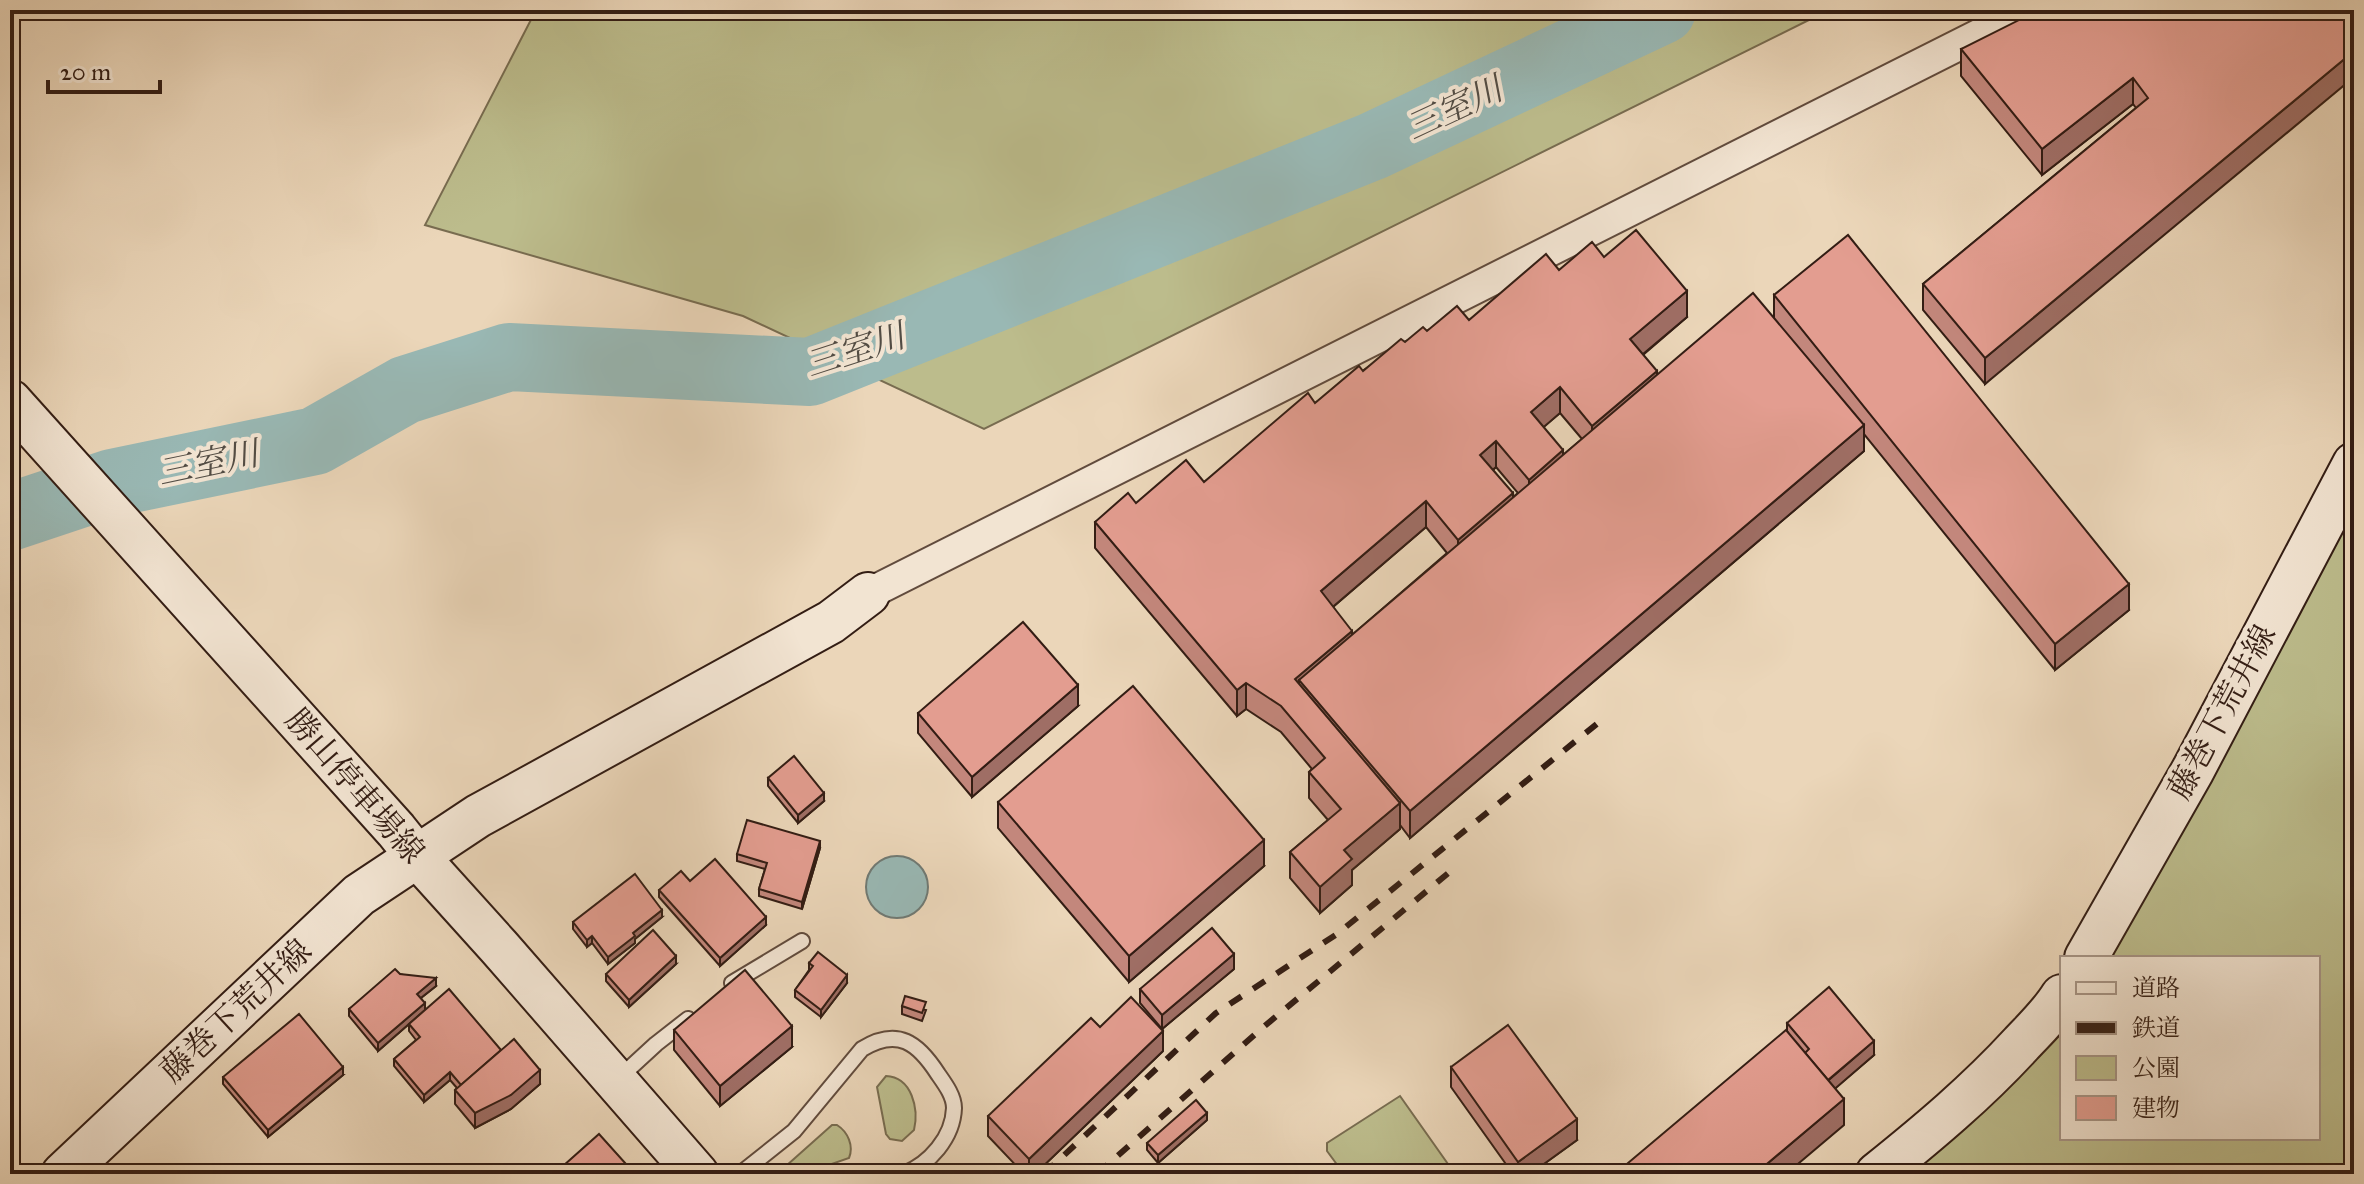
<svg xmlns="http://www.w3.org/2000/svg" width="2364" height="1184" font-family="'IM FELL Great Primer','Noto Serif JP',serif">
<rect width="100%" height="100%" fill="#ebd6b9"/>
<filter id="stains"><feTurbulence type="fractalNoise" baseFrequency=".0025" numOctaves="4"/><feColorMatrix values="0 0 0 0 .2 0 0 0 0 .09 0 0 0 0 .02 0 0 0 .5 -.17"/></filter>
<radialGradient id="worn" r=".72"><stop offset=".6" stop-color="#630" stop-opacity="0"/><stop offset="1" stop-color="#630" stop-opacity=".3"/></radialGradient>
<g fill="#bcbc8c" stroke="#786c50" stroke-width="2">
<polygon points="536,10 1829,10 984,429 743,316 425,225"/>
<polygon points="2354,502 2354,1174 1907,1174 2062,1025 2062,1138 2318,1138 2318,958 2108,958"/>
<path d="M886,1076C912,1077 919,1109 914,1130L902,1141L890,1139L886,1134L877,1087Z"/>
<polygon points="1400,1096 1455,1174 1344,1174 1327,1151 1327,1143"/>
<path d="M832,1125H837C848,1132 854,1146 849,1158L803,1174H777Z"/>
</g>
<circle fill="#99b8b4" stroke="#707a74" stroke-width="2" cx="897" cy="887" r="31"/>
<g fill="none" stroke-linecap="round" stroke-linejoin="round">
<polyline stroke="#99b8b4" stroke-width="68" points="10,517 112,483 315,441 405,390 509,357 810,372 1373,146 1662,10"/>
<defs>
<g id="lane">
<polyline points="732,983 802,941"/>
<polyline points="619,1078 656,1044 688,1019"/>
<path d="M740,1174L794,1131L862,1049C898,1027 918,1043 938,1074C945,1084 954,1096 954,1108C953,1138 929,1164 904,1174"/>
</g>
<polyline id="street" points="868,594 2028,10"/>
<g id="secondary">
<polyline points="10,401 396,830 416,855 499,947 697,1174"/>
<polyline points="2086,958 2193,770 2354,464"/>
<polyline points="63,1174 359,895 478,816 831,622 868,594"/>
<path d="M1877,1174C1928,1133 1977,1092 2021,1044C2036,1028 2051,1014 2062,996"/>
</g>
</defs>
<use href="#lane" stroke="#614b3d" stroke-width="18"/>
<use href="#street" stroke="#614b3d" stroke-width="34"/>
<use href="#secondary" stroke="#331d14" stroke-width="46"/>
<use href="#lane" stroke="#f2e4d2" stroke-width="14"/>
<use href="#street" stroke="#f2e4d2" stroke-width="30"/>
<use href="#secondary" stroke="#f2e4d2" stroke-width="42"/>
<g stroke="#331d14" stroke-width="6" stroke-dasharray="14 14" stroke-linecap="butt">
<polyline points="1044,1174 1216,1013 1337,934 1598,723"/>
<polyline points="1097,1174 1261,1029 1452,870"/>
</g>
</g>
<g fill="#c3877c" stroke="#331d14" stroke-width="2" fill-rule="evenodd">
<polygon points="2354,10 1985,384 1923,310 1923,284 2136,108 2133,104 2042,175 1961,76 1961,49"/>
<path d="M1604,257L1687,317L1643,355L1657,375L1774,318V295L2129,610L2055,670L1864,434V451L1410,838L1400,825V829L1352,870V885L1320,913L1290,878V852L1328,820L1309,798V772L1312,769L1281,732L1246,709L1237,716L1095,548V522L1136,503L1204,482L1315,403L1405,342L1427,331L1469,320L1559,270ZM1560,413L1582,439L1563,455L1543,427ZM1496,467L1518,493L1513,497L1493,470ZM1426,527L1447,553L1352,635L1333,607Z"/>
<polygon points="1078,706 972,797 918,733 918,713"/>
<polygon points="768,778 824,801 798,823 768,786"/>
<polygon points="998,802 1264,866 1129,982 998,828"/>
<polygon points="820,848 802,909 759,896 759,889 765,869 737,861 737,854"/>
<polygon points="690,881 766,925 720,966 659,897 659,890"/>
<polygon points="662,917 635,939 635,943 608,964 592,943 587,947 573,929 573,922"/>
<polygon points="809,963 847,983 821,1017 795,997 795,990 809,970"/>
<polygon points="676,964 629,1007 606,981 606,974"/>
<polygon points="1234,969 1162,1029 1140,1003 1140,989"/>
<polygon points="400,974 436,986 421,998 425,1010 501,1050 540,1084 511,1109 475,1128 455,1104 455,1090 457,1088 450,1080 424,1102 394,1066 394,1059 416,1040 409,1031 409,1024 378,1051 349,1016 349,1009"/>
<polygon points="902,1006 926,1010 922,1021 902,1014"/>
<polygon points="1787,1023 1874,1055 1835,1088 1844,1125 1787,1031"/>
<polygon points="674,1030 792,1047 720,1106 674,1050"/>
<polygon points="1163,1051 1035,1174 1024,1174 988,1136 988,1116"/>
<polygon points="1451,1067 1577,1140 1530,1174 1513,1174 1451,1087"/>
<polygon points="343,1075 268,1137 223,1084 223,1077"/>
<polygon points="1207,1120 1158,1163 1147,1150 1147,1143"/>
</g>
<g fill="#9f6e65" stroke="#331d14" stroke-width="2">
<polygon points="2354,51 2354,77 1985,384 1985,358"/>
<polygon points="2133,78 2133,104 2042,175 2042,149"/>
<polygon points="1687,291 1687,317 1630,365 1630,339"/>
<polygon points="1657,371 1657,397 1592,452 1592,426"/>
<polygon points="1560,387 1560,413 1531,438 1531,412"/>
<polygon points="1864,425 1864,451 1410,838 1410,811"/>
<polygon points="1496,441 1496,467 1480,481 1480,455"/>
<polygon points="1563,450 1563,476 1529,506 1529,480"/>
<polygon points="1513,493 1513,519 1458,566 1458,540"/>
<polygon points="1426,501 1426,527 1321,617 1321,591"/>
<polygon points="2129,584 2129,610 2055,670 2055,644"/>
<polygon points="1352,631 1352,657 1299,680 1299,702 1295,679"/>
<polygon points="1246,683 1246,709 1237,716 1237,690"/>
<polygon points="1078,685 1078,706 972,797 972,777"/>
<polygon points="824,793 824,801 798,823 798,815"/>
<polygon points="1400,803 1400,829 1352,870 1352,885 1320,913 1320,887 1344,850"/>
<polygon points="1264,840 1264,866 1129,982 1129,956"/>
<polygon points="820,841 820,848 802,909 802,902"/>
<polygon points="662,910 662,917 635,939 635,943 608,964 608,957 633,933"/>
<polygon points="766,917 766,925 720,966 720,958"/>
<polygon points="592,936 592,943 587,947 587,940"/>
<polygon points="1234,954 1234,969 1162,1029 1162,1015"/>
<polygon points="676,956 676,964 629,1007 629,1000"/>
<polygon points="847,975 847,983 821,1017 821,1010"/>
<polygon points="436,978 436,986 417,1001 417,994"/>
<polygon points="425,1003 425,1010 378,1051 378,1043"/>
<polygon points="792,1026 792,1047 720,1106 720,1086"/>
<polygon points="1163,1031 1163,1051 1035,1174 1029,1174 1029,1159"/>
<polygon points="1874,1041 1874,1055 1823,1099 1823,1085"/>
<polygon points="343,1067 343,1075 268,1137 268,1130"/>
<polygon points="540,1070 540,1084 511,1109 475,1128 475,1113"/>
<polygon points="450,1072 450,1080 424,1102 424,1095"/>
<polygon points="1844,1099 1844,1125 1786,1174 1755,1174"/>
<polygon points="1207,1113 1207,1120 1158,1163 1158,1155"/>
<polygon points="1577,1119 1577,1140 1530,1174 1518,1174 1518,1162"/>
</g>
<g fill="#e39d90" stroke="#331d14" stroke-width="2">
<polygon points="2039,10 2354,10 2354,51 1985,358 1923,284 2148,98 2133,78 2042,149 1961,49"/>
<polygon points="1636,230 1687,291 1630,339 1657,371 1592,426 1560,387 1531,412 1563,450 1529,480 1496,441 1480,455 1513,493 1458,540 1426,501 1321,591 1352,631 1295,679 1400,803 1344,850 1352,859 1320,887 1290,852 1341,809 1309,772 1325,758 1281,706 1246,683 1237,690 1095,522 1128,493 1136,503 1186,460 1204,482 1308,393 1315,403 1359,366 1363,371 1401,339 1405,342 1423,327 1427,331 1457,306 1469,320 1546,254 1559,270 1592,242 1604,257"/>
<polygon points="1848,235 2129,584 2055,644 1774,295"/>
<polygon points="1753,293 1864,425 1410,811 1299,680"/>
<polygon points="1023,622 1078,685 972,777 918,713"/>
<polygon points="1133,686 1264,840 1129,956 998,802"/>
<polygon points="794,756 824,793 798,815 768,778"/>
<polygon points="747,820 820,841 802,902 759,889 767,863 737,854"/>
<polygon points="715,859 766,917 720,958 659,890 681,871 690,881"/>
<polygon points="635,874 662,910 633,933 635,936 608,957 592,936 587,940 573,922"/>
<polygon points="1212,928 1234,954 1162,1015 1140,989"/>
<polygon points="653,930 676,956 629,1000 606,974"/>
<polygon points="818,952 847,975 821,1010 795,990 813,966 809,963"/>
<polygon points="395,969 400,974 436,978 417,994 425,1003 378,1043 349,1009"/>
<polygon points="745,970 792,1026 720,1086 674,1030"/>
<polygon points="1829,987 1874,1041 1828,1080 1805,1053 1809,1049 1787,1023"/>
<polygon points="449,989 501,1050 461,1085 450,1072 424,1095 394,1059 420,1037 409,1024"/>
<polygon points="905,996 926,1002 922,1013 902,1006"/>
<polygon points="1131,997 1163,1031 1029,1159 988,1116 1091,1018 1100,1027"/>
<polygon points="299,1014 343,1067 268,1130 223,1077"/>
<polygon points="1508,1025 1577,1119 1518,1162 1451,1067"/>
<polygon points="1786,1030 1844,1099 1755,1174 1615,1174"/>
<polygon points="514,1039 540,1070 511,1095 475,1113 455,1090"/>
<polygon points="1196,1100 1207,1113 1158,1155 1147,1143"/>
<polygon points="599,1134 635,1174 554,1174"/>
</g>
<g text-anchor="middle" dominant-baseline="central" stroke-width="8" stroke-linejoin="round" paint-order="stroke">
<g font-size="32" fill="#331d14" stroke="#f2e4d2">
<text transform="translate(2222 712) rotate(-62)">藤巻下荒井線</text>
<text transform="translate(355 786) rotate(49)">勝山停車場線</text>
<text transform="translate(236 1011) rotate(-43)">藤巻下荒井線</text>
</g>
<g font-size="34" font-style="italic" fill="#524c44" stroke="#f2e4d2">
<text transform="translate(1454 108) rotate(-25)">三室川</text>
<text transform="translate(855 350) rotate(-18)">三室川</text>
<text transform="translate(208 463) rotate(-12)">三室川</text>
</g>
</g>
<rect width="2364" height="1184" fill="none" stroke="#ebd6b9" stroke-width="40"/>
<rect x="12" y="12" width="2340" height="1160" fill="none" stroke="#331d14" stroke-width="4"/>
<rect x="20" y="20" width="2324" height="1144" fill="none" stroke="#331d14" stroke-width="2"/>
<rect x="2060" y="956" width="260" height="184" fill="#f2e4d2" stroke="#a69486" stroke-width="2"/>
<rect x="2076" y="982" width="40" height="12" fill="#f2e4d2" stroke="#a69486" stroke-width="2"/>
<text x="2132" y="996" font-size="24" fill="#331d14">道路</text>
<rect x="2076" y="1022" width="40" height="12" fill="#331d14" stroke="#a69486" stroke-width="2"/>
<text x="2132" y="1036" font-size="24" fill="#331d14">鉄道</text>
<rect x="2076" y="1056" width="40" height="24" fill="#bcbc8c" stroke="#a69486" stroke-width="2"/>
<text x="2132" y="1076" font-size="24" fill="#331d14">公園</text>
<rect x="2076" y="1096" width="40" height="24" fill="#e39d90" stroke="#a69486" stroke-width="2"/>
<text x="2132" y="1116" font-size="24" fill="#331d14">建物</text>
<path d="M48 80v12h112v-12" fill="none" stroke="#331d14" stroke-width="4"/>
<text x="60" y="80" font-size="24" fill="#331d14" stroke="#f2e4d2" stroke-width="6" paint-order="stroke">20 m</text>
<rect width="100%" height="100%" filter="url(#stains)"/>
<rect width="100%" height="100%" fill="url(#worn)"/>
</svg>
